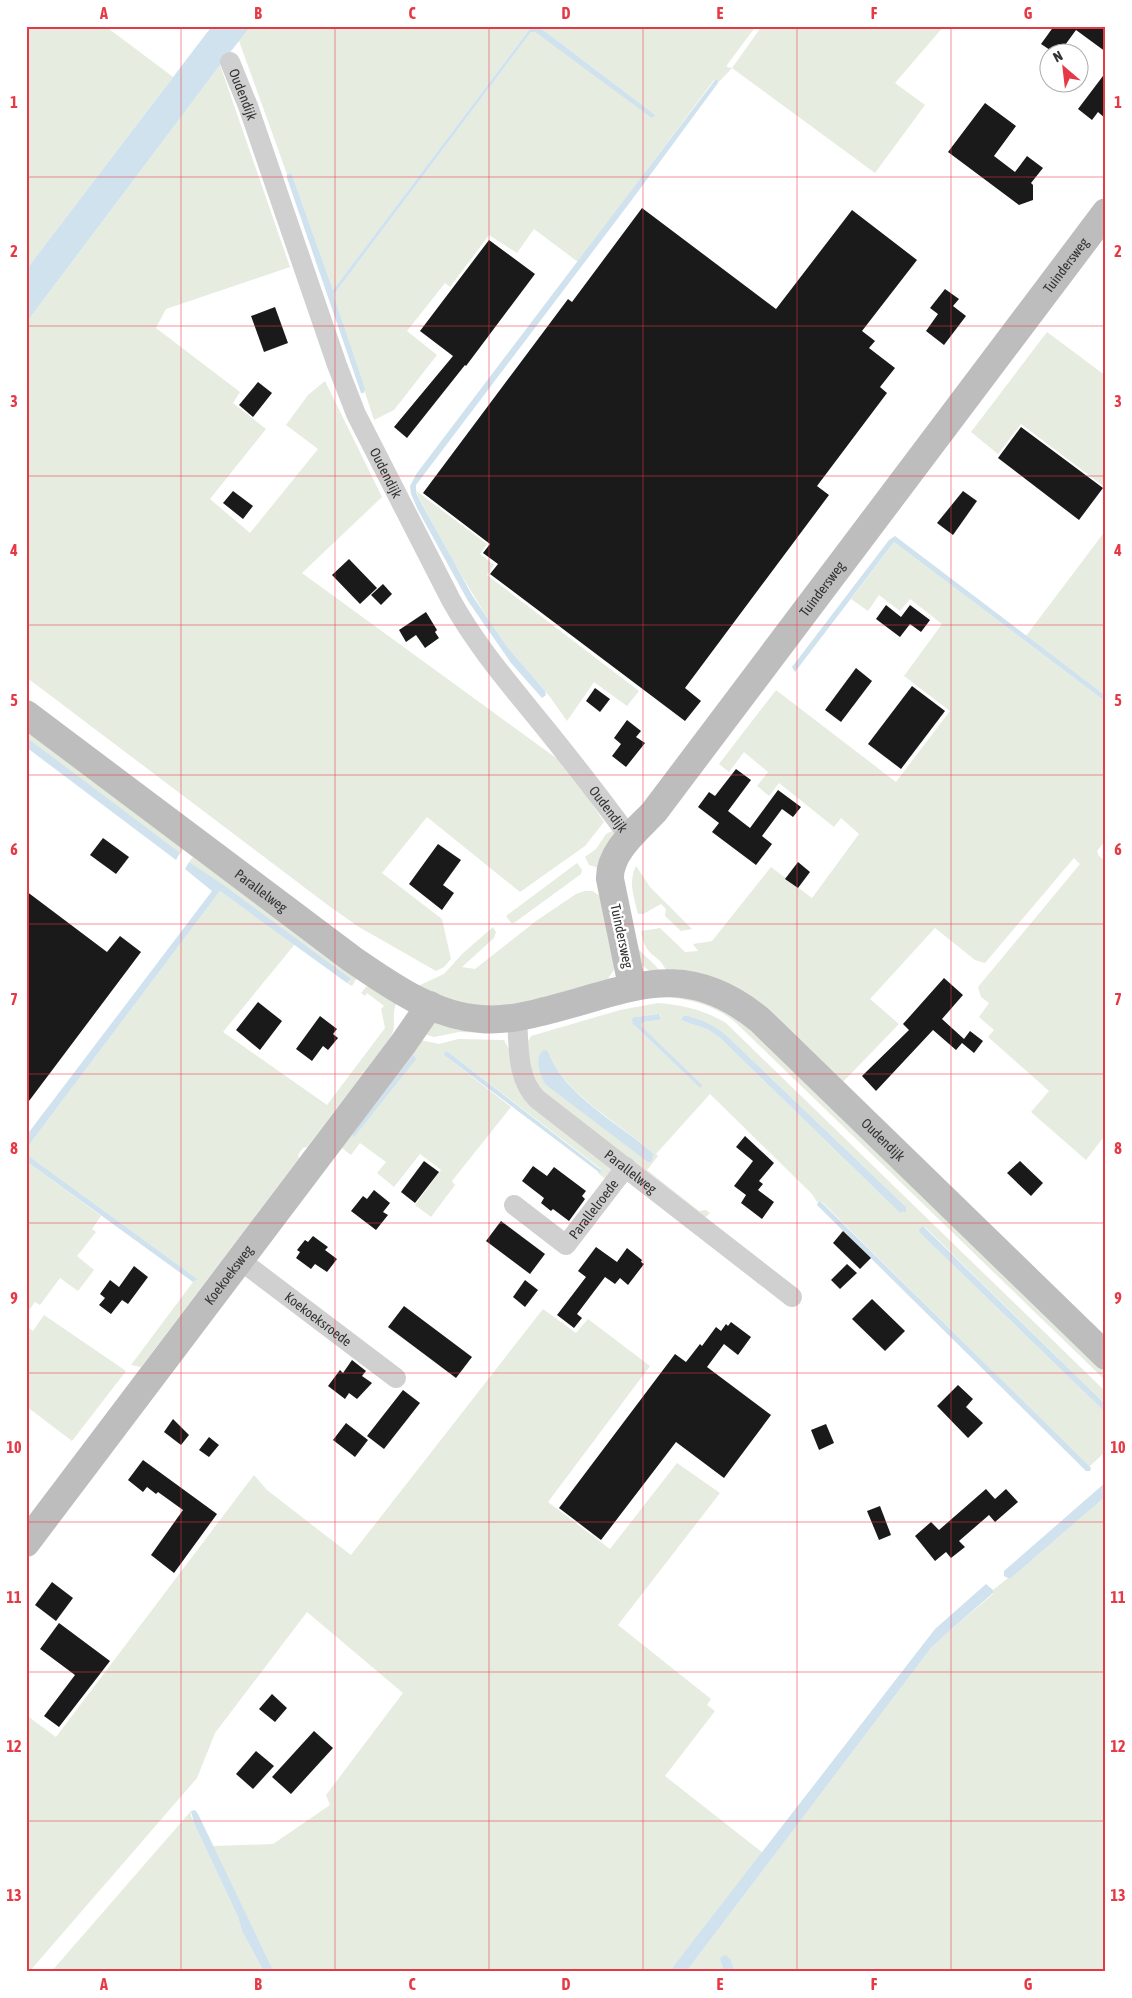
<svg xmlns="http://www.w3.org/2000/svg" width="1132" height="1998" font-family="'Asap Condensed',sans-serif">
<rect width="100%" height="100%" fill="#fff"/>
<g fill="#e6ecdf" fill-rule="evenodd">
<polygon points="26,26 105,26 173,77 26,270"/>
<polygon points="251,26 527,26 529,30 333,290 292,175 291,173 287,174 239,41"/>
<polygon points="538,26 756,26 727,65 727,67 732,68 762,26 944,26 895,83 925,105 875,173 732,68 718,83 719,81 714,80 578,262 534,229 517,253 489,235 450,287 445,283 407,331 437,355 394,410 374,420 334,297 335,293 531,32 535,32 654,118 654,114"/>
<polygon points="220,65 290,267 166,309 156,328 240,392 233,403 266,429 210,499 250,533 318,449 286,425 308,395 325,381 382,497 302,573 567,766 604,822 585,846 520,892 427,817 382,873 442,919 451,959 444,967 436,971 359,927 329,906 26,677 26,323"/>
<polygon points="1047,332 1106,376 1106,488 1021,424 998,454 971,432"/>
<polygon points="415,490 487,544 480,554 494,565 487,575 639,691 627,706 594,682 567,721 550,697 508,648 488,619 454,563"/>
<polygon points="1106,530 1106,696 1026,636"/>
<path d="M894,542L1106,702V840L1097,851L1099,856L1106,862V1134L1086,1160L1031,1112L1049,1091L988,1037L994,1030L979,1017L989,1003L981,997L978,987L1080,864L1074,858L985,963L975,960L935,928L870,999L899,1024L840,1085L667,972C660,956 652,958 646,947C643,942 642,936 641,931L660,928L685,952L698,951L693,944L712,941L771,867L812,898L859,834L841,818L834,827L779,783L769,796L757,786L768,772L744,752L729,772L719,764L776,690L896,782L950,711L904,676L942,624L910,599L900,611L879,595L868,611L851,599Z"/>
<polygon points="30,734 184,848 180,854 26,737"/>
<polygon points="612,831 615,835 599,868 589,865 585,857 596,849 606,834"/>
<polygon points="193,857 357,978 352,986 347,983 350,981 189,862"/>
<polygon points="577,863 582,870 581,874 514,923 511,923 506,916"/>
<path d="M636,866L650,887L692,929L681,931L665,916L666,909L661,904L643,914H638C634,897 628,882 636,866Z"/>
<path d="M220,891L295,944L223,1032L327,1105L385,1028L381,1009L384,1006L367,993L365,996L361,993L366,987L370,985L397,1002C390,1016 398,1025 390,1038L307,1147L303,1148L298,1155L299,1158L141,1367L131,1365L196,1278L26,1154V1149Z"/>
<polygon points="585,891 592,891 602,897 617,962 614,970 607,980 513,1010 458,1005 418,986 444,974 462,954 493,927 496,932 494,938 462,967 475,969 536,921 576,894"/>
<path d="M638,948C644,957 655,962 660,972L650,971L639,963Z"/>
<path d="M684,994L737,1014L1106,1367V1381L734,1021C715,1006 693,1000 669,997Z"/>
<path d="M658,1003C683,1005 704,1010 726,1023L1106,1392V1405L925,1227L920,1233L1106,1413V1451L1089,1467L822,1202L819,1200L817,1202L812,1194L710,1094L656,1154L658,1156L647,1170L699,1211L706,1210L710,1213L705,1218L532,1084L527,1043L531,1036L620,1010ZM659,1014L661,1016L659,1020L643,1022L641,1026L700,1088L635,1026V1017ZM684,1015C701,1018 712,1026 726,1035L906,1207L903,1213H900L719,1037L707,1029L683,1021L681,1018ZM548,1051C565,1096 619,1122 654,1154L649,1162L546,1085L539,1068Z"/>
<polygon points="436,1022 490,1033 459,1032 434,1037 424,1034 430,1025"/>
<polygon points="458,1039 504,1040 511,1053 513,1062 614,1165 607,1180 598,1173 601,1169 447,1051 444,1055 511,1107 452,1181 455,1185 431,1217 415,1205 441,1170 420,1154 394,1187 377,1173 386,1162 360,1143 351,1155 337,1144 421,1040 439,1044"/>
<polygon points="26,1161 101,1216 92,1229 96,1232 77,1256 94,1270 78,1291 60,1278 40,1305 35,1302 26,1314"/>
<polygon points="543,1309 576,1333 588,1319 650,1366 548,1502 610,1549 677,1463 720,1493 618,1625 711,1699 707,1705 715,1711 665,1776 763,1853 669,1972 274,1972 213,1846 273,1844 330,1805 326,1795 403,1693 307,1612 215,1733 197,1778 29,1972 26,1972 26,1715 56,1737 254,1475 267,1490 351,1555"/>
<polygon points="44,1315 126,1371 72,1441 26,1406 26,1326 33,1331"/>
<polygon points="1106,1496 1106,1972 735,1972 731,1960 720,1960 724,1972 686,1972 931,1648 947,1633 993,1594 993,1590 1008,1578 1010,1579"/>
<polygon points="191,1811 191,1816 238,1917 242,1931 264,1972 51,1972"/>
</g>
<g fill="#cfe2ee">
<polygon points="212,26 251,26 220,65 26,323 26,270"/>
<polygon points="527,26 538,26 654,114 655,116 652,118 535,32 531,32 335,293 334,297 365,389 364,393 361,393 287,178 287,174 291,173 292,175 333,290 529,30"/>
<polygon points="715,80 718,80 718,83 631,201 416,485 416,493 472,595 488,619 508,648 545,691 546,695 542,698 511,663 468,601 418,510 411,494 410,486 417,473"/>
<polygon points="895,536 1106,696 1106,702 894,542 795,672 792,667 889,540"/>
<polygon points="26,737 180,853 176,860 26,747"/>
<polygon points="189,862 222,884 351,979 347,983 220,891 26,1149 26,1136 212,891 185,869"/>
<polygon points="659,1014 661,1018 659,1020 643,1022 641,1026 702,1085 700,1088 633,1024 632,1019 635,1017"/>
<path d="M684,1015C700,1018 713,1025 726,1035L906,1207V1212L900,1213L719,1037L707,1029L683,1021L681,1019Z"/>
<path d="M543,1050L548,1051C564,1096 619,1123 654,1154L651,1162H648L546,1085C540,1075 534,1059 543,1050Z"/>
<polygon points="447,1051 601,1170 600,1173 444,1055 444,1053"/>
<polygon points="413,1055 416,1059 354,1137 352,1134"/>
<polygon points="26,1154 196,1278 197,1279 193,1282 26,1161"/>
<polygon points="819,1200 1091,1468 1090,1471 1086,1471 817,1205"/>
<polygon points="923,1226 1106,1405 1106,1413 920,1233 919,1230"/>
<polygon points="1106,1482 1106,1496 1010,1579 1004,1576 1004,1571"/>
<polygon points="986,1584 993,1590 993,1593 947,1633 931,1648 686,1972 669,1972 935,1629"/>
<polygon points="195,1810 198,1814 274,1972 264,1972 242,1931 238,1917 194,1823 191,1811"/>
<polygon points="726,1955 731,1960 735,1972 724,1972 720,1960 721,1957"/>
</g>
<g fill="#1a1a1a">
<polygon points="1054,26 1106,26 1106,52 1076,30 1060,52 1053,52 1041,44"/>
<polygon points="1106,72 1106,119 1098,112 1092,120 1078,109"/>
<polygon points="985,103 1016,126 994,156 1015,172 1027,156 1043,168 1031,183 1033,185 1033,200 1019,205 948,152"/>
<polygon points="642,208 776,309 852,210 917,260 862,331 875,341 869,348 895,368 880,387 887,393 817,486 829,495 685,688 701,701 685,721 490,574 498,564 483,553 490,544 423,493 568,299 572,302"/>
<polygon points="489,240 535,274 466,366 465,365 407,438 394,427 453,356 420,331"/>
<polygon points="945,289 959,299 953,306 966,316 944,345 926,331 938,314 930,308"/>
<polygon points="275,307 288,343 264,352 251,316"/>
<polygon points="258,382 272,393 253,417 239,405"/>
<polygon points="1021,427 1103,488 1079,520 998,458"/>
<polygon points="233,491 253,506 243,519 223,503"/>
<polygon points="963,491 977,501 953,535 937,523"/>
<polygon points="349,559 377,588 360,604 332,575"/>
<polygon points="383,584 392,594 381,605 371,595"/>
<polygon points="886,605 901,617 910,605 930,620 921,632 910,624 900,637 876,619"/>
<polygon points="426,612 437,630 435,632 439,638 425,648 416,635 406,642 399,630"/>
<polygon points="856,668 872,681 841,722 825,710"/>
<polygon points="912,686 945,711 901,769 868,744"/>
<polygon points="595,688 610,699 600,712 586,701"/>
<polygon points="627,720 641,731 636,737 645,743 626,767 612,756 621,744 614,738"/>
<polygon points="736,769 751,780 728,811 750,828 778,790 801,807 793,817 782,809 762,836 772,844 756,865 712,832 719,823 698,807 709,792 715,796"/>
<polygon points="103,838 129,857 116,874 90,855"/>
<polygon points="438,844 461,860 443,885 454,893 442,910 409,884"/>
<polygon points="798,862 810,872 798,888 785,879"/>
<polygon points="26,891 107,952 120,936 141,952 26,1105"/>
<polygon points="944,978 963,995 942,1019 964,1039 970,1031 983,1041 974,1053 962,1043 956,1050 933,1030 876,1091 862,1076 909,1030 903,1024"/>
<polygon points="258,1002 282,1021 260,1050 236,1030"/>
<polygon points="320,1016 337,1029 333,1034 338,1038 328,1050 323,1046 312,1061 296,1049"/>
<polygon points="745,1136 774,1163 759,1181 763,1184 758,1190 774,1202 762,1219 741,1203 746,1195 734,1186 753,1161 736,1147"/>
<polygon points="424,1161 439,1172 415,1203 401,1192"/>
<polygon points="1020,1161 1043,1183 1031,1196 1007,1173"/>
<polygon points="533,1166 547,1176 554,1167 586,1191 582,1196 585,1199 569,1221 553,1209 551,1211 541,1203 544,1198 522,1181"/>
<polygon points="374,1190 390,1203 383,1212 388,1215 376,1230 351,1211 363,1196 367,1199"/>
<polygon points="501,1221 545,1254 530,1274 486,1241"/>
<polygon points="843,1231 871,1258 860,1269 833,1243"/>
<polygon points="313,1236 328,1247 325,1250 337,1259 327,1272 315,1264 311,1269 296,1258 300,1252 297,1250 305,1240 308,1242"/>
<polygon points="596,1247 617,1262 627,1248 642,1260 641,1262 644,1264 628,1285 620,1278 615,1284 605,1277 577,1314 582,1318 574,1328 557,1315 586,1277 578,1271"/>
<polygon points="847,1264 857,1273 840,1289 831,1280"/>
<polygon points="134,1266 148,1277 128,1304 122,1300 111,1314 99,1305 105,1298 100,1294 110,1280 119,1287"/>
<polygon points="525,1280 538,1290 525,1307 513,1297"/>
<polygon points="872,1299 905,1331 885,1351 852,1319"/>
<polygon points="404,1306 472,1357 456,1378 388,1327"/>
<polygon points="731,1322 751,1337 738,1355 724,1344 707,1367 771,1415 724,1478 676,1442 601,1540 559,1508 675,1354 686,1362 700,1344 702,1346 716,1327 721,1331 726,1324 728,1326"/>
<polygon points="352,1360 366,1371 362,1376 372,1383 357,1399 349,1393 345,1399 328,1386 340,1370 343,1373"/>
<polygon points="958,1385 973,1399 966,1407 983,1423 968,1438 937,1406"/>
<polygon points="403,1390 420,1403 384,1449 367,1436"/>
<polygon points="173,1419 189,1435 181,1445 164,1432"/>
<polygon points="346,1423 368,1440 355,1457 333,1440"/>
<polygon points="826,1424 834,1443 819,1450 811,1430"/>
<polygon points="209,1437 219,1445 209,1457 199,1450"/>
<polygon points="143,1460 217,1514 174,1573 151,1555 183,1510 158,1492 156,1494 147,1487 143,1492 128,1480"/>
<polygon points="986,1489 995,1499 1006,1489 1018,1502 995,1522 989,1515 959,1541 965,1547 951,1558 946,1552 935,1561 915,1536 931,1522 939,1530"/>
<polygon points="880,1506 891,1535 879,1540 867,1511"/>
<polygon points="52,1582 73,1598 56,1621 35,1605"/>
<polygon points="59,1623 110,1661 59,1727 44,1716 75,1675 40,1649"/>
<polygon points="272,1694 287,1708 275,1722 259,1709"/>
<polygon points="314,1731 333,1748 291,1794 272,1777"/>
<polygon points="256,1751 274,1766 253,1789 236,1774"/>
</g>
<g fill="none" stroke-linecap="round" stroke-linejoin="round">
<g stroke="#d0d0d0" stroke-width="20">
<path id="s1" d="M230,62L248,106L337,365L356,414L451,600C477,647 512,687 546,729C575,765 603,801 630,838"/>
<path id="s2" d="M517,1017C519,1045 516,1078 537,1099L792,1297"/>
<path id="s3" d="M514,1205L566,1245L626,1167"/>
<path id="s4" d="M240,1260L396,1378"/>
</g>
<g stroke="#bdbdbd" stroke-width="28">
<path id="s5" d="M26,714L352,959C390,985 433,1016 481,1019C501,1021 522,1017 541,1012C626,992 681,955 760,1020L1106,1356"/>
<path id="s6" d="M632,986L610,879C609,852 637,830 654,812L1106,212"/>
<path id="s7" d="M26,1543L403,1044L430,1005"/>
</g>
</g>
<path fill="none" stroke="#e63946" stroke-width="1" stroke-opacity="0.55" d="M181,26V1972M335,26V1972M489,26V1972M643,26V1972M797,26V1972M951,26V1972M26,177H1106M26,326H1106M26,476H1106M26,625H1106M26,775H1106M26,924H1106M26,1074H1106M26,1223H1106M26,1373H1106M26,1522H1106M26,1672H1106M26,1821H1106"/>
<g text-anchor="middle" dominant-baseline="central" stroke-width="5" stroke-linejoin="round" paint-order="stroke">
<g font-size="14" fill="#333" stroke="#fff">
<text stroke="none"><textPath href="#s1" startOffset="35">Oudendijk</textPath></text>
<text stroke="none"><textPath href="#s6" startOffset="876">Tuindersweg</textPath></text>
<text stroke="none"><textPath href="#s1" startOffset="440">Oudendijk</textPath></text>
<text stroke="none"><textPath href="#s6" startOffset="471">Tuindersweg</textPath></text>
<text stroke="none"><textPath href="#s1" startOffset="845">Oudendijk</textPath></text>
<text stroke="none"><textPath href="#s5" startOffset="294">Parallelweg</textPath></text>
<text transform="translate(622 936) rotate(78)">Tuindersweg</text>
<text stroke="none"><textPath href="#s5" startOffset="1016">Oudendijk</textPath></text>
<text stroke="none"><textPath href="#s2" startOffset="205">Parallelweg</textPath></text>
<text stroke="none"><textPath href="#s3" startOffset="111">Parallelroede</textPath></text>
<text stroke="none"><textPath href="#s7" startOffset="336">Koekoeksweg</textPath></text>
<text stroke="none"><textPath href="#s4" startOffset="98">Koekoeksroede</textPath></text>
</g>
</g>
<rect width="1132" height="1998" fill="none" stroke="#ffffff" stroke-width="55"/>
<g transform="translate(1064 68) rotate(332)"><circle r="24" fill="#ffffff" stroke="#adadad"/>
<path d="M0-4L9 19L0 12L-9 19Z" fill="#e63946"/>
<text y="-8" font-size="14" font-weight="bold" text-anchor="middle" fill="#333333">N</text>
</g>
<rect x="28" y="28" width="1076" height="1942" fill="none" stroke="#e63946" stroke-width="2"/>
<g font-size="16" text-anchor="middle" font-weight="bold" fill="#e63946">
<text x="104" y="19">A</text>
<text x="258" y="19">B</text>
<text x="412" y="19">C</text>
<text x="566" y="19">D</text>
<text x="720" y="19">E</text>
<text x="874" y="19">F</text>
<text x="1028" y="19">G</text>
<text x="14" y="108">1</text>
<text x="1118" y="108">1</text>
<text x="14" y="257">2</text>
<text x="1118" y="257">2</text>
<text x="14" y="407">3</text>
<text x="1118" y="407">3</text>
<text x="14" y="556">4</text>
<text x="1118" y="556">4</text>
<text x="14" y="706">5</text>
<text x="1118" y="706">5</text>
<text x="14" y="855">6</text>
<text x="1118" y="855">6</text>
<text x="14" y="1005">7</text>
<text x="1118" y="1005">7</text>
<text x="14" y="1154">8</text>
<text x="1118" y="1154">8</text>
<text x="14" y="1304">9</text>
<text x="1118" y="1304">9</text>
<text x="14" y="1453">10</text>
<text x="1118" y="1453">10</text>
<text x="14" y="1603">11</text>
<text x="1118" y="1603">11</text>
<text x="14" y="1752">12</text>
<text x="1118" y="1752">12</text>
<text x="14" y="1901">13</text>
<text x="1118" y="1901">13</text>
<text x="104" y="1990">A</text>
<text x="258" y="1990">B</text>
<text x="412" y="1990">C</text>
<text x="566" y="1990">D</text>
<text x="720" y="1990">E</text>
<text x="874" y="1990">F</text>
<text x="1028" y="1990">G</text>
</g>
</svg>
